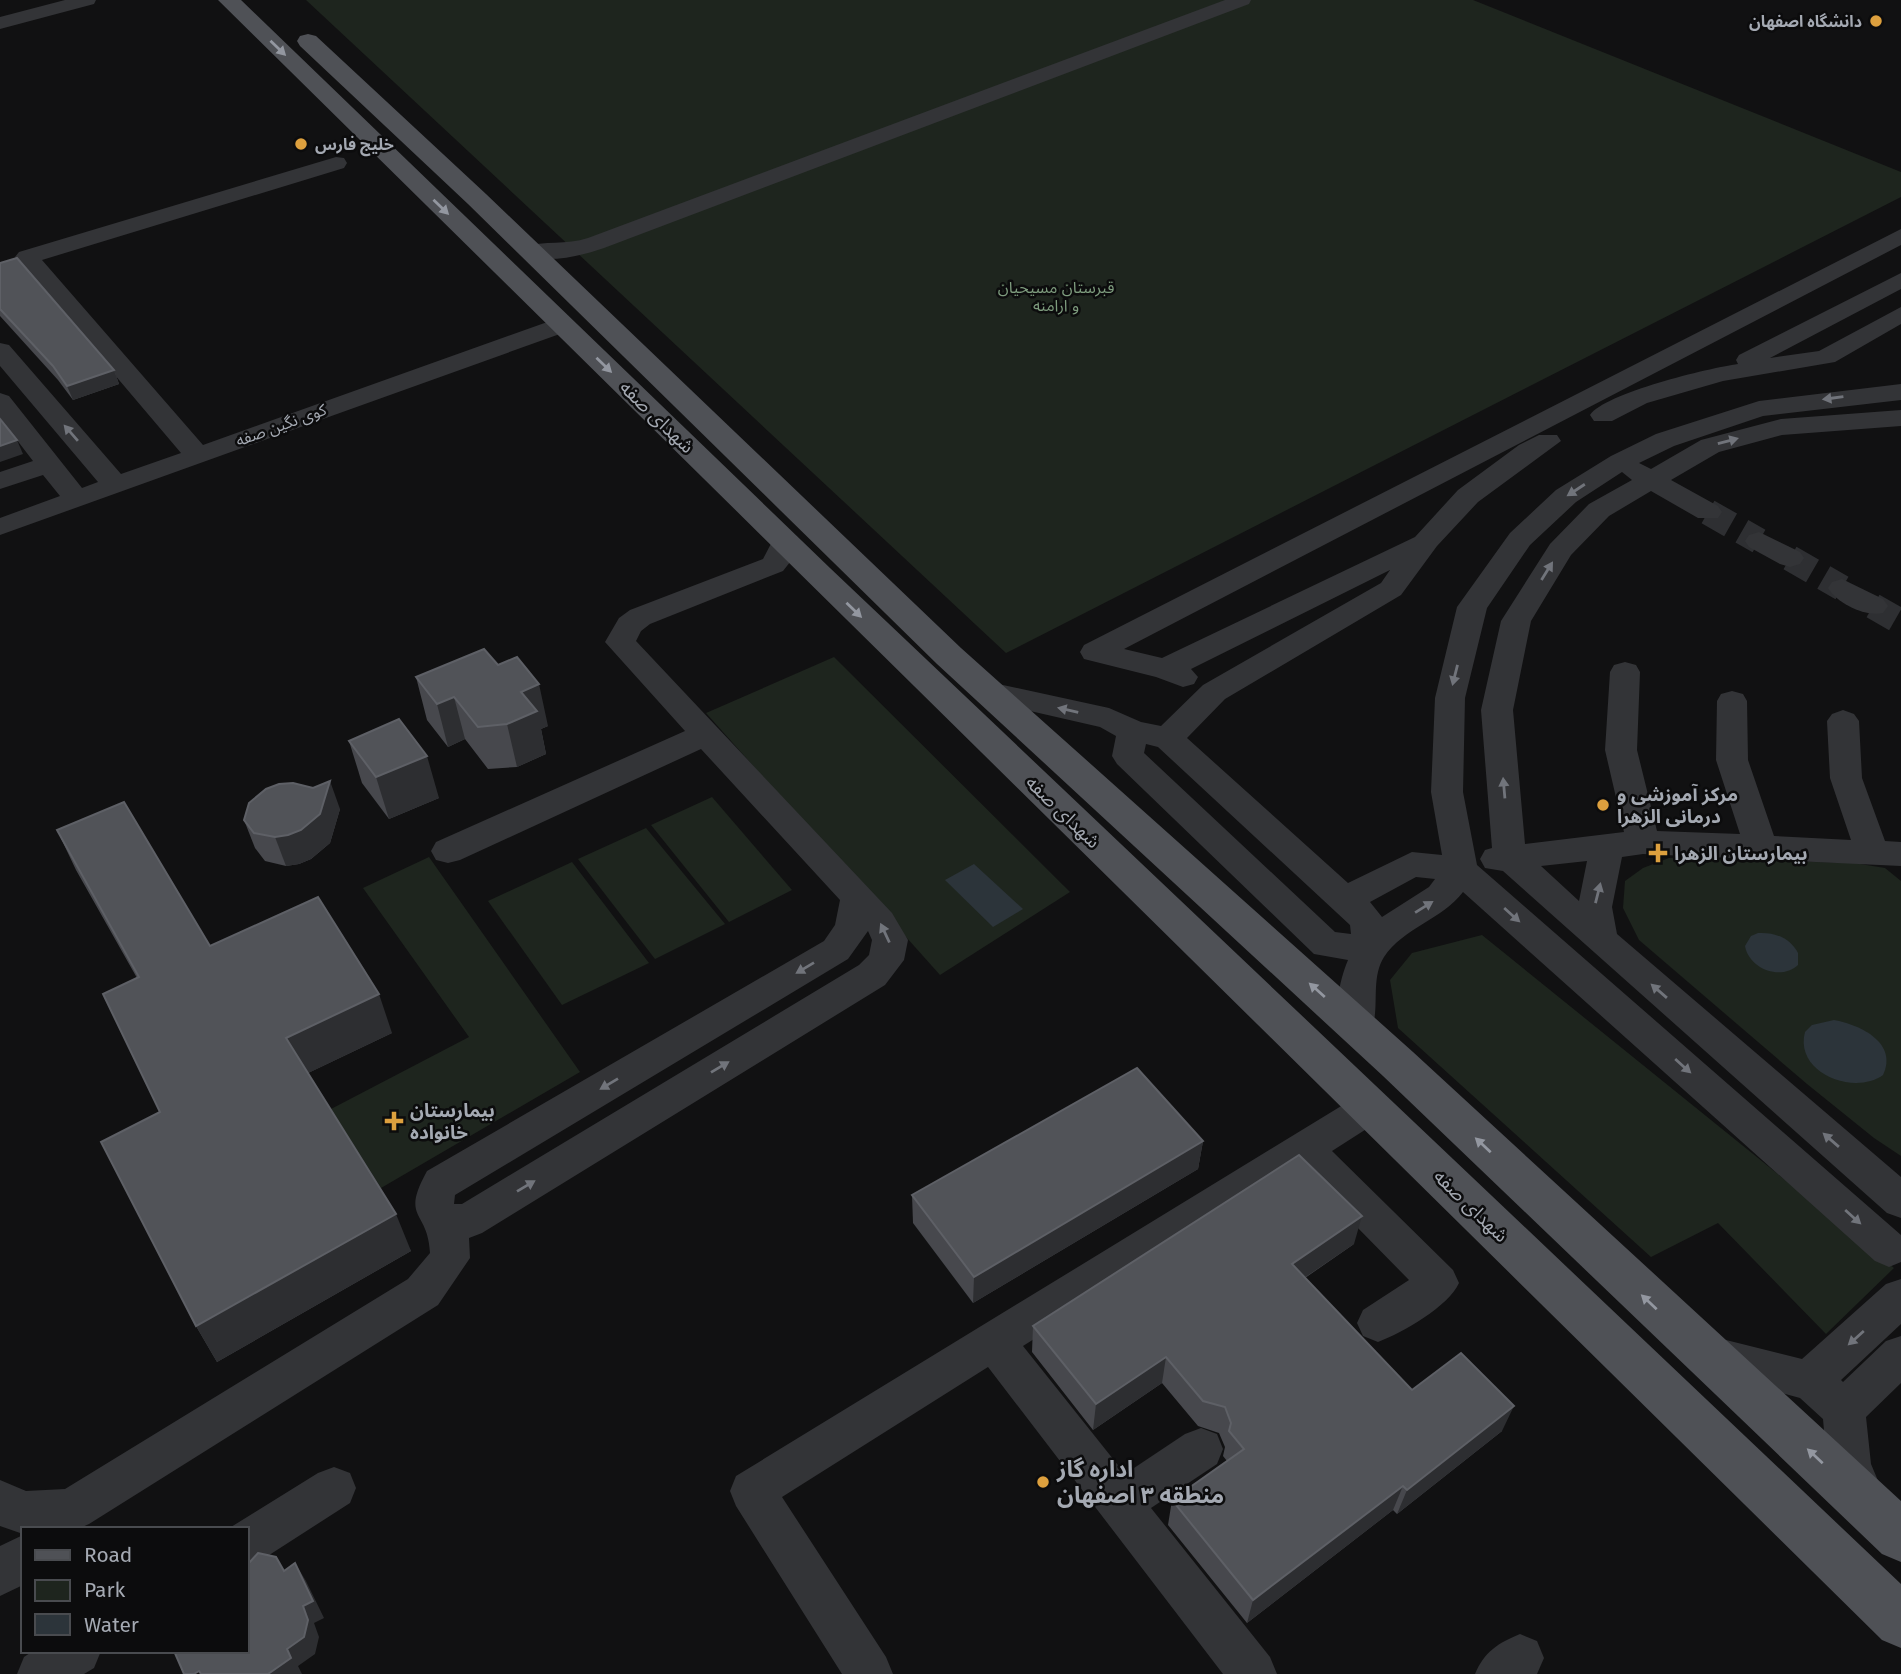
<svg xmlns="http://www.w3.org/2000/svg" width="1901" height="1674" font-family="'Fira Sans','Noto Sans Arabic',sans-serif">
<rect width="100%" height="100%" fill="#111112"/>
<g fill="#1e251e">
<polygon points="306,0 1473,0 1901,172 1901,197 1006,653"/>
<polygon points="834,657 1070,892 940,975 706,713"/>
<polygon points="712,797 792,890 729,922 651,825"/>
<polygon points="646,828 725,924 655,959 578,859"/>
<polygon points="429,857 580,1072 381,1188 331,1109 469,1037 363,888"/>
<polygon points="1669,858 1854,863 1885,868 1901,881 1901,1156 1874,1138 1807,1084 1639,940 1623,908 1625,881 1643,868"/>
<polygon points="572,862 649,963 562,1005 488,901"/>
<polygon points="1482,935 1894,1268 1826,1334 1718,1223 1651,1257 1398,1028 1390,980 1412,953"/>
</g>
<g fill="#2c343a">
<polygon points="974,864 1023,909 993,927 945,880"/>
<path d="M1758,933C1775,932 1790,938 1798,953V965C1781,981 1749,969 1745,946L1751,936Z"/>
<path d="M1834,1020C1861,1025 1898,1043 1883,1075C1854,1096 1794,1073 1805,1032L1812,1025Z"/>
</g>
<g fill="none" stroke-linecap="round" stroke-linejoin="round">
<g stroke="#2e2f32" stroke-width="26" stroke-dasharray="26 13" stroke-linecap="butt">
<polyline points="1708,512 1759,541"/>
<polyline points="1790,558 1842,588"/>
<polyline points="1873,606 1901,622"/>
</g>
<g fill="#333437" fill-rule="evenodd">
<polygon points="65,0 96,0 94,4 0,29 0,17"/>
<path d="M1225,0H1251L1249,4L604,248C578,257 550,263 523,256L519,251L523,246C545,241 566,245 588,238Z"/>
<polygon points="336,157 344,158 347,163 344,168 42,260 203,445 553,320 571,320 574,325 571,330 0,535 0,518 60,496 43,475 0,489 0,472 33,461 0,418 0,393 9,396 82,488 98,482 0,366 0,343 9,345 121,474 181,453 19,262 15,257 19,252"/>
<path d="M1901,229V245L1124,649L1162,658L1415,537L1458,490L1519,445L1539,435H1557L1561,441L1478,502L1437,546L1401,595L1225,699L1187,738L1348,883L1412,852L1442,855L1431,792L1435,698L1457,607L1510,533L1556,490L1611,456L1656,434L1759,401L1901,384V400L1763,416L1674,446L1639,463L1651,469L1701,440L1781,419L1901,410V426L1782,435L1719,452L1671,480L1718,506L1722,512L1718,518H1698L1651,491L1609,516L1571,555L1531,621L1513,710L1525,844L1624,832L1605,750L1610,672L1614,665L1625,662L1636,665L1640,672L1637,750L1657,831L1740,834L1716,760L1717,701L1721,694L1732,691L1743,694L1747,701L1748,760L1774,836L1851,840L1830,778L1827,721L1832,714L1843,710L1854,714L1859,721L1862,778L1885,841L1901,842V866L1643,854L1622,857L1612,907L1617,934L1901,1177V1218L1887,1213L1503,871L1485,868L1480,859L1485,850L1492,848L1481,710L1501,621L1550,544L1589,504L1632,480L1622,472L1576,502L1530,545L1487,608L1465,698L1463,792L1477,865L1901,1235V1262L1889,1267L1875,1261L1463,892C1443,919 1403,928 1384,957C1369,981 1382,1012 1369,1036L1356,1040L1343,1036C1332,1016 1339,981 1348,960L1314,954L1117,764L1112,756L1116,736L1100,727L978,699L974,692L978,685L989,682L1109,708L1141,722L1161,726L1203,685L1381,583L1390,570L1191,669L1198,677L1194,684L1183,687L1156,677L1084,659L1080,652L1084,645ZM1146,744L1158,747L1350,925L1351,934L1335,932L1144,753ZM1587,861L1579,901L1541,866ZM1416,877L1435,879L1429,887L1382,917L1370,902Z"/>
<path d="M1901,273V289L1770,358L1819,351L1901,307V324L1835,362L1723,381L1647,403L1612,421H1594L1590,415C1605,393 1709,368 1738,364L1736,360L1739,355Z"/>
<polygon points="1759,532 1800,552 1804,558 1800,564 1790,567 1780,564 1749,547 1745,541 1749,535"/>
<path d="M785,533L795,536L799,542L798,552L783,571L650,624L641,631L636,641L892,913L908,940L904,960L885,985L482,1233L469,1238L470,1258L438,1305L89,1524L78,1529H23V1534L0,1526V1480L26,1491L65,1489L408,1279L430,1253C428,1209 400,1220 427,1171L824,941L835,925L840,900L701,749L460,860L448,863L436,860L431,851L436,842L685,731L605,642L619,618L630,610L763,559L775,536ZM868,931L872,940L869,955L859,965L462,1204H454L455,1195L848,959Z"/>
<path d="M1842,579L1883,599L1888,606L1883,613C1865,617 1838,604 1828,588L1832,582Z"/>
<path d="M1369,1092L1382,1097L1388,1108L1382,1119L1332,1151L1453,1270L1459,1283C1449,1306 1402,1333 1378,1342L1363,1336L1357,1323L1363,1310L1409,1280L1301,1170L1023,1346L1125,1474L1185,1434L1201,1428L1217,1434L1223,1449L1217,1464L1151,1508L1270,1657L1277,1674H1223L988,1367L782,1497L886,1657L893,1674H842L736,1506L730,1491L736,1476L1356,1097Z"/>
<polygon points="1901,1279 1901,1324 1841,1380 1843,1382 1886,1341 1901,1336 1901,1383 1866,1417 1871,1464 1884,1495 1878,1510 1862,1517 1846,1510 1827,1464 1823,1419 1800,1398 1699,1370 1693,1356 1699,1342 1714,1337 1802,1359 1886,1284"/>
<polygon points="334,1467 350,1473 356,1488 350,1503 263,1559 247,1565 247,1529 231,1527 318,1473"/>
<polygon points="23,1535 23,1585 0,1596 0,1546"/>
<path d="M1520,1634L1537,1641L1544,1658L1537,1674H1475C1484,1652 1498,1643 1520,1634Z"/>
<polygon points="33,1651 101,1651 94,1668 84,1674 17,1674 24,1657"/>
</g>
<g fill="#4f5156" fill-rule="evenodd">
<polygon points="218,0 241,0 830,568 1901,1584 1901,1648 1882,1640"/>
<polygon points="308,34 316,36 486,194 961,648 1413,1052 1901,1501 1901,1562 1882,1554 1383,1076 937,664 468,204 300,46 297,41 300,36"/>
</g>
</g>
<g fill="#47484d">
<polygon points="0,263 114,370 119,384 73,400 58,380 0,316"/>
<polygon points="416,677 548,726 541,729 546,754 517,767 488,769 465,739 448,747 427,720"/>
<polygon points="349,741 439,798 389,819 362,783"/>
<polygon points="340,809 330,843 311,859 299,864 286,866 265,861 255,848 244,820"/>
<polygon points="57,830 210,946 392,1033 308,1073 411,1251 217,1362 196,1326 137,978 76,870"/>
<polygon points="1203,1141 1198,1169 973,1303 913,1223 912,1195"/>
<polygon points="1354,1244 1305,1278 1412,1390 1502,1431 1397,1514 1393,1510 1247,1623 1168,1525 1172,1500 1227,1461 1223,1456 1225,1447 1219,1433 1198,1426 1162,1383 1093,1430 1032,1352 1033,1326"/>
</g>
<g fill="#2d2e31">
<polygon points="114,370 119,384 73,400 67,386"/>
<polygon points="17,440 23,454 0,462 0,446"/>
<polygon points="539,684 548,726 541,729 546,754 517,767 507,724 521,692"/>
<polygon points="454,697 465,739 448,747 437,704"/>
<polygon points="427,756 439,798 389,819 376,777"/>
<polygon points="330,781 340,809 330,843 311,859 299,864 286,866 275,837"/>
<polygon points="379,994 392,1033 302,1076 286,1038"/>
<polygon points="1203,1141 1198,1169 973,1303 974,1277"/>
<polygon points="396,1214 411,1251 217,1362 196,1326"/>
<polygon points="1362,1216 1354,1244 1285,1291 1292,1264"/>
<polygon points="1166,1357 1162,1383 1093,1430 1096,1404"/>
<polygon points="1514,1406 1502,1431 1397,1514 1407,1490"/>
<polygon points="1403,1486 1393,1510 1247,1623 1253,1600"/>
<polygon points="295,1563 306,1581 324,1618 314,1623 319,1637 315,1654 298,1666 302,1674 268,1674 287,1649 303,1606"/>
</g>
<g fill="#515358" stroke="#5e6066" stroke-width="2">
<polygon points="17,258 114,370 67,386 53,366 0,309 0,263"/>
<polygon points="0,419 17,440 0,446"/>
<polygon points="484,649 498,665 517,657 539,684 521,692 537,711 507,724 478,727 454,697 437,704 416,677"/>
<polygon points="399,719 427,756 376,777 349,741"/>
<polygon points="330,781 320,814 301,830 288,835 275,837 254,833 244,820 249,803 266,789 279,784 293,783 313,788"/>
<polygon points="124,802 210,946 318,897 379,994 286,1038 396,1214 196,1326 101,1142 160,1112 103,994 139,977 57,830"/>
<polygon points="1137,1068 1203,1141 974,1277 912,1195"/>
<polygon points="1299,1155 1362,1216 1292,1264 1412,1390 1461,1353 1514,1406 1407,1490 1403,1486 1253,1600 1172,1500 1244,1449 1229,1431 1231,1423 1225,1407 1203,1401 1166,1357 1096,1404 1033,1326"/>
<polygon points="258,1553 276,1557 284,1571 295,1563 313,1601 303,1606 308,1620 304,1637 287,1649 291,1658 268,1674 201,1674 199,1671 194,1674 184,1674 174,1651 247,1651 247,1561 249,1563"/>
</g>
<defs><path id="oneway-solid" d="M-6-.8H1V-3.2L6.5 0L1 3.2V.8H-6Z" transform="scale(1.75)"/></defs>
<g fill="#9397a0">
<use href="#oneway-solid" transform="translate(278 48) rotate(44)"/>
<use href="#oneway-solid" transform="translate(441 207) rotate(44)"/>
<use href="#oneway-solid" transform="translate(604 365) rotate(44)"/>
<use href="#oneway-solid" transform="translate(854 610) rotate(44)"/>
<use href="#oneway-solid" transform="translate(1317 990) rotate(-138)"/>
<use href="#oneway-solid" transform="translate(1483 1145) rotate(-137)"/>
<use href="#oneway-solid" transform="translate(1649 1302) rotate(-137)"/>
<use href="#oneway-solid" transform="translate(1815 1456) rotate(-137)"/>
</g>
<g fill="#71747b">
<use href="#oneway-solid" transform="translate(1833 398) rotate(172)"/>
<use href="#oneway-solid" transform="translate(71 433) rotate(-131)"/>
<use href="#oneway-solid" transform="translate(1728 441) rotate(-15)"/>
<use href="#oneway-solid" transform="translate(1576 490) rotate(147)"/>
<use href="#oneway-solid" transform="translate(1547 571) rotate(-58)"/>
<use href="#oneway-solid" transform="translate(1455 675) rotate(104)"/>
<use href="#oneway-solid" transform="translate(1068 710) rotate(-167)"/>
<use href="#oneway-solid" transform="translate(1504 788) rotate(-95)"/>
<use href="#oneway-solid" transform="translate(1598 893) rotate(-76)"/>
<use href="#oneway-solid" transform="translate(1424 907) rotate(-32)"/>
<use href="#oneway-solid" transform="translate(1512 915) rotate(42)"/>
<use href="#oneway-solid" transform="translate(885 933) rotate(-115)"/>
<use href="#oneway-solid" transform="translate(805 968) rotate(149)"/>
<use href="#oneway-solid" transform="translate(1659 991) rotate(-139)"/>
<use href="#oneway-solid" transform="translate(1683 1066) rotate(42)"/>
<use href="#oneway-solid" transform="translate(720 1067) rotate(-31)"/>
<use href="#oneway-solid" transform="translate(609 1084) rotate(149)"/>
<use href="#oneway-solid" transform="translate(1831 1140) rotate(-139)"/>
<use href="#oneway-solid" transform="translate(526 1186) rotate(-31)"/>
<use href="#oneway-solid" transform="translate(1853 1217) rotate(42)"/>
<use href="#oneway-solid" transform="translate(1856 1338) rotate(138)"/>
</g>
<g fill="#dda03e" stroke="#0c0c0d" stroke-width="2.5">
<circle cx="1876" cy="21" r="7"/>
<circle cx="301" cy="144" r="7"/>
<circle cx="1603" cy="805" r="7"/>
<path d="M1654.5 842.5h7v7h7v7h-7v7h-7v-7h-7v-7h7z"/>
<path d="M390.5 1110.5h7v7h7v7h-7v7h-7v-7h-7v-7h7z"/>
<circle cx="1043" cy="1482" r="7"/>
</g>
<g text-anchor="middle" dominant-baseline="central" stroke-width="5" stroke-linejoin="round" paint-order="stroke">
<g font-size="16" font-weight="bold" fill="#a4a9b2" stroke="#0c0c0d" text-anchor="end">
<text x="1862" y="21">دانشگاه اصفهان</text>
<text x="315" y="144" text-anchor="start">خلیج فارس</text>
</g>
<g font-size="16" fill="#7d9b7d" stroke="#0c0c0d">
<text x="1056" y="287">قبرستان مسیحیان<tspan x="1056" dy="18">و ارامنه</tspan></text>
</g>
<g font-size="16" fill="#a4a9b2" stroke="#0c0c0d">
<text transform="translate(281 425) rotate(-20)">کوی نگین صفه</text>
</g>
<g font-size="19" fill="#a4a9b2" stroke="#0c0c0d">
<text transform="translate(657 417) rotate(44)">شهدای صفه</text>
<text transform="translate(1063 812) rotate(44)">شهدای صفه</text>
<text transform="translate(1471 1206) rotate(44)">شهدای صفه</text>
</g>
<g font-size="19" font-weight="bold" fill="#a4a9b2" stroke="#0c0c0d" text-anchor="start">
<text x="1617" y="794">مرکز آموزشی و<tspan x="1617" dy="22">درمانی الزهرا</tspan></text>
<text x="1674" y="853">بیمارستان الزهرا</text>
<text x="410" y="1110">بیمارستان<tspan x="410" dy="22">خانواده</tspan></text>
</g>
<g font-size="23" font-weight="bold" fill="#a4a9b2" stroke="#0c0c0d" text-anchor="start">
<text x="1057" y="1469">اداره گاز<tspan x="1057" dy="26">منطقه ۳ اصفهان</tspan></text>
</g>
</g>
<rect x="21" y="1527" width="228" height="126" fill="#0c0c0d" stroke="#494b4f" stroke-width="2"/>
<rect x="35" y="1550" width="35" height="10" fill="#4f5156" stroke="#494b4f" stroke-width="2"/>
<text x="84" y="1562" font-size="21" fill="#a4a9b2">Road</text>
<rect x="35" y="1580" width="35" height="21" fill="#1e251e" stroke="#494b4f" stroke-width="2"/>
<text x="84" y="1597" font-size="21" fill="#a4a9b2">Park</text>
<rect x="35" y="1614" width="35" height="21" fill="#2c343a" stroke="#494b4f" stroke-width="2"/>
<text x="84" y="1632" font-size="21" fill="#a4a9b2">Water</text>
</svg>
